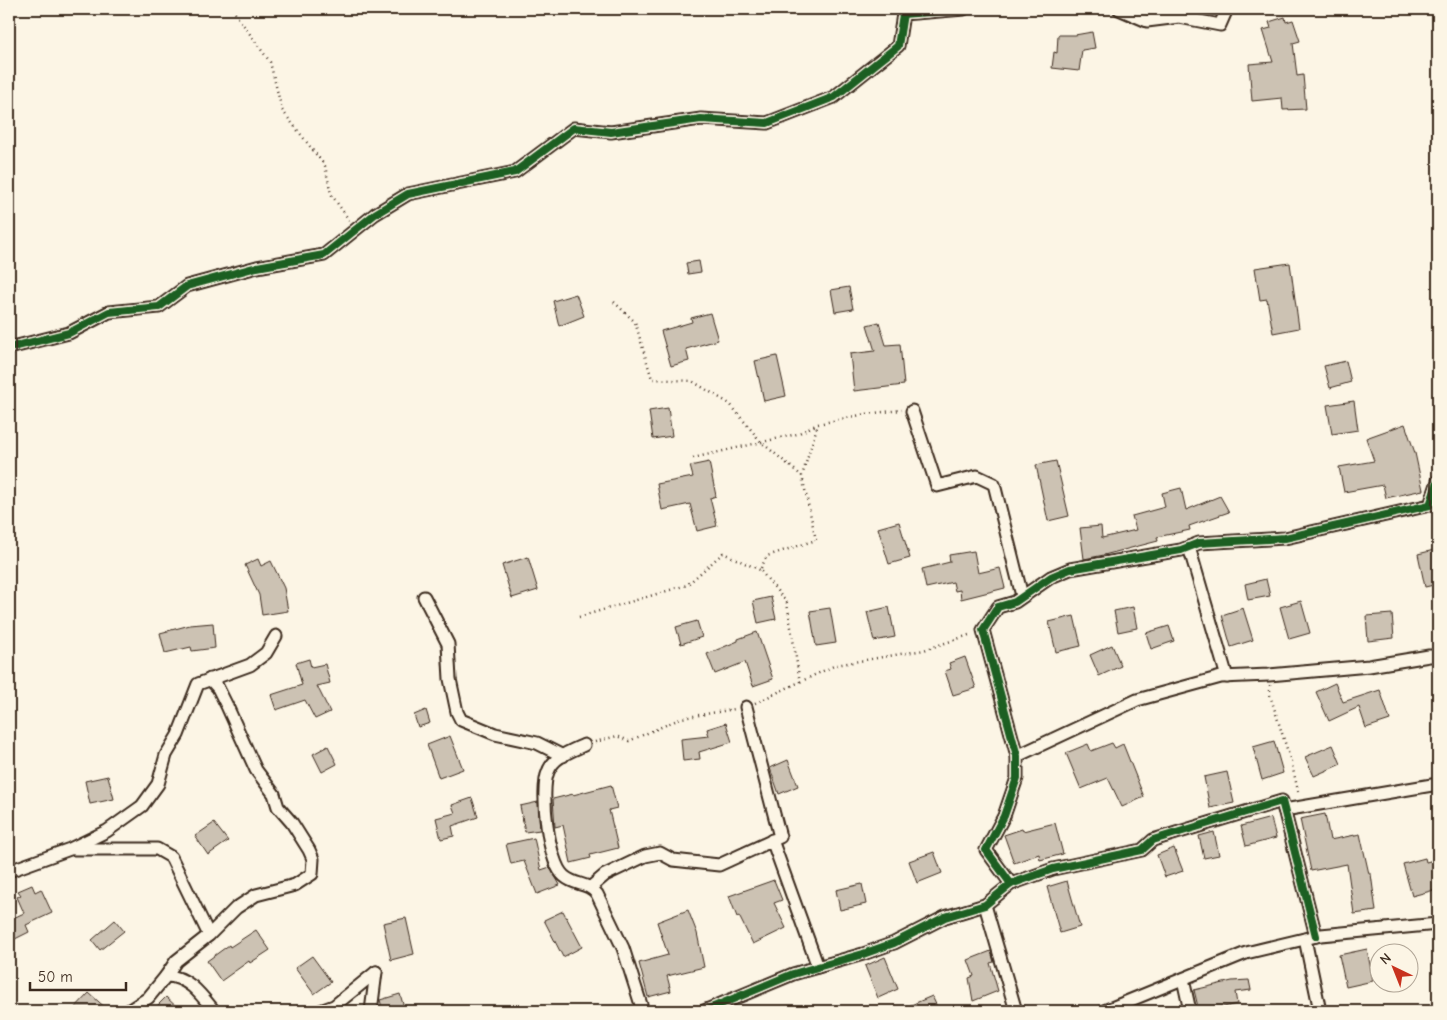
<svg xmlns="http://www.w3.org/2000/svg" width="1447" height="1020" font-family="'Comic Neue',sans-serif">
<rect width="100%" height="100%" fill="#fcf5e5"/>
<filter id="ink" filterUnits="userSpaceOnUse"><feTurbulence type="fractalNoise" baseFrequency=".02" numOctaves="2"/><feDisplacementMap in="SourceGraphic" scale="10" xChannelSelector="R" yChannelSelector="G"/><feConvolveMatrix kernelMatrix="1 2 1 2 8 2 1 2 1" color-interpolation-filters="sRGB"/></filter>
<g filter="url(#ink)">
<g fill="#ccc2b3" stroke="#3b2a1e">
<polygon points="1285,17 1286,22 1293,20 1300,41 1293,43 1297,76 1303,75 1306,109 1283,110 1282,98 1252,101 1249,64 1273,62 1263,30 1271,28 1269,22"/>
<polygon points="1092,32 1095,48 1082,50 1079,71 1052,68 1054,52 1057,53 1058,35 1075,35"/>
<polygon points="699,261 701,272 688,274 686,263"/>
<polygon points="1290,263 1299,328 1273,333 1267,299 1260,300 1255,268"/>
<polygon points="849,287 853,309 835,312 831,290"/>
<polygon points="576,294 584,316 559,326 553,301"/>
<polygon points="710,313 718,340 686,349 689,361 671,366 661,331 692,322 691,318"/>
<polygon points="879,322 886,345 900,344 904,385 854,391 850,354 875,351 867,325"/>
<polygon points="777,356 786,396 764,401 755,361"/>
<polygon points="1346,361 1351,382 1330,388 1324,366"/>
<polygon points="1354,401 1358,430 1332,434 1327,405"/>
<polygon points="668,408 672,436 653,439 649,411"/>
<polygon points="1405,424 1415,453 1423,490 1386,498 1383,485 1344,492 1339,467 1374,461 1366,438"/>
<polygon points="1056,461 1069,516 1048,521 1036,465"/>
<polygon points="709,462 716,496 710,498 717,526 697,531 690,504 662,510 657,484 693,477 690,466"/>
<polygon points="1181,488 1186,510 1220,496 1229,512 1189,526 1190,530 1157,537 1158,541 1104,555 1084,559 1080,528 1101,526 1102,538 1136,530 1132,516 1165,507 1162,493"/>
<polygon points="899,522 910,558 889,564 878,528"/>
<polygon points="1438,549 1438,584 1425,587 1418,554"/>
<polygon points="974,551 978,573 1000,568 1005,588 961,599 960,590 955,591 953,582 926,588 922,569 950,562 949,555"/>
<polygon points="528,557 538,590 512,598 502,565"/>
<polygon points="258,559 261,566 271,561 284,588 288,611 262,615 259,595 245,565"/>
<polygon points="1266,579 1270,596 1248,600 1245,584"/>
<polygon points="771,597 776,619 758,623 753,601"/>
<polygon points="1301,601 1310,633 1289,639 1280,607"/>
<polygon points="889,607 895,637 874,641 867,612"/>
<polygon points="1133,607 1137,628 1118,632 1114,611"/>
<polygon points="830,608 836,643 816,646 810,611"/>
<polygon points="1243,608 1253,640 1231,647 1222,615"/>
<polygon points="1392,614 1394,638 1368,641 1366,616"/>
<polygon points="1074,616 1081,646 1056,652 1049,622"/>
<polygon points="697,621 702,637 681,644 676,627"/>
<polygon points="213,623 215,648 192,651 191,647 165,653 160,633 190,625"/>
<polygon points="1169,626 1174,641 1151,649 1146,633"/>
<polygon points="757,632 773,679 753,686 745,662 715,674 707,654 738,641 738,639"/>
<polygon points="1112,645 1121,666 1099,676 1090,655"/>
<polygon points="965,657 976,688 953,695 945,671 951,669 949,663"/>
<polygon points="309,659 311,667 325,664 330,683 317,686 330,712 315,719 305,700 276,710 271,695 302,685 296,663"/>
<polygon points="1335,683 1343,702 1380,690 1390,720 1366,728 1359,707 1329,721 1316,692"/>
<polygon points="426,710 430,723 418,727 414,715"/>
<polygon points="726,723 732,742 699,752 700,759 683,761 681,739 709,736 707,729"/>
<polygon points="450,736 463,769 439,778 427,745"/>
<polygon points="1274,741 1283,773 1262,780 1253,747"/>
<polygon points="1112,743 1115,748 1123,744 1144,797 1122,807 1108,778 1081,789 1066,753 1088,744 1091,751"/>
<polygon points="1333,745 1341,764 1314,776 1305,757"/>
<polygon points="328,746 337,764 322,772 313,754"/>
<polygon points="788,760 798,786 779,794 770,768"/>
<polygon points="1227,772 1234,803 1210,808 1204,777"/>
<polygon points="108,776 114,799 90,804 85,781"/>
<polygon points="611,785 617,808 609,810 618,848 590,855 591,858 571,863 563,825 555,827 553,799 573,794 573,795"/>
<polygon points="472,798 478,817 452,826 454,836 441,839 436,818 455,813 452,805"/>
<polygon points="538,802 540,830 525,832 520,806"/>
<polygon points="1325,814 1330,840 1360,834 1369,874 1371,874 1376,911 1354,914 1347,864 1311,871 1300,819"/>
<polygon points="1271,818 1276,838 1246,846 1241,826"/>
<polygon points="214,823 228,841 208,855 195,836"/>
<polygon points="1055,823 1063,854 1040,860 1039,854 1014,863 1004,835 1022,829 1023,831"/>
<polygon points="1214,832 1219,855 1204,858 1199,836"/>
<polygon points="534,838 541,870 550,867 560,885 537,894 524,861 511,864 506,844"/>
<polygon points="1174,848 1183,871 1165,877 1157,855"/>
<polygon points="934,852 942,873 917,883 909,861"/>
<polygon points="1425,858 1426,862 1438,859 1438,889 1412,896 1403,864"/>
<polygon points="774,880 782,900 774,903 786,928 753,944 739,916 737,917 729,896"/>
<polygon points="1067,881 1080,927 1060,933 1047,887"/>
<polygon points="862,884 866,904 840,910 836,890"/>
<polygon points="32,885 35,892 41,889 52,913 26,925 29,932 9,942 9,920 24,913 17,897 21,895 18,891"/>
<polygon points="688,910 697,933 704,967 667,976 671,991 648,997 639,963 668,955 657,922"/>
<polygon points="563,911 582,947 563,957 544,920"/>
<polygon points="406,918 414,954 391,960 383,923"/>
<polygon points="115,920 124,931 100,950 92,940"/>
<polygon points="256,930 270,950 250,963 249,961 221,981 207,961 229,945 230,947"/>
<polygon points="1367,949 1373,981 1346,987 1339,955"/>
<polygon points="991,951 994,962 990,963 998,991 973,1001 969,978 974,976 968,960"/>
<polygon points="312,956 331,982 314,994 295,968"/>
<polygon points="885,957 898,989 878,998 865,966"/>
<polygon points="1249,980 1251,990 1235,992 1237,1004 1206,1011 1199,1011 1194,990 1232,981"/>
<polygon points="89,993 109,1011 72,1011"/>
<polygon points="400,994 405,1011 383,1011 380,1000"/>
<polygon points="932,996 939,1011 897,1011"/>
<polygon points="166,997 181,1011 152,1011"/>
</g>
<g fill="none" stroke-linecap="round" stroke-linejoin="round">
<defs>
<g id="minor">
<polyline points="1119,9 1147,21 1179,17 1220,25 1227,9"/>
<polyline points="9,348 69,333 109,312 159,307 187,286 257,267 324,255 375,214 408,194 515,172 574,128 611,132 701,119 767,123 834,97 898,46 903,14 964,9"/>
<polyline points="912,411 937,486 977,476 994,484 1022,596"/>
<polyline points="1189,547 1227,677"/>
<polyline points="424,597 448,644 450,679 457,712 461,720 495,734 537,743 563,756"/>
<path d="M584,745C571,751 553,757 548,772C540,790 548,863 564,876C575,886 588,882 597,894L623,948L643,1011"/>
<polyline points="1017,756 1137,700 1221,677 1269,675 1369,666 1429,656 1438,656"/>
<polyline points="1284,810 1438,784"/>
<polyline points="772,840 818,967"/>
<polyline points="74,849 157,849 171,857 209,935"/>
<polyline points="9,871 70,849 107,831 142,806 158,784 166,755 178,735 198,684 250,665 266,653 276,636"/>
<polyline points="1011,884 986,850 1004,816 1017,778 1017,756 983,630 998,607 1015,602 1051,577 1070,569 1181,550 1199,543 1285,538 1430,505 1438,481"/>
<polyline points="591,887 605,875 645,856 660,853 673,860 719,865 780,837 746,707"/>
<polyline points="985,905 1016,1011"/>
<polyline points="1305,939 1320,1011"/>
<polyline points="166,976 176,961 209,935 236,908 256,895 295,885 312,874 313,859 309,850 292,823 278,807 274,794 256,770 227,706 218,688 210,679"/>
<polyline points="1183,979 1190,1011"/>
<path d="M128,1011L148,998L166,976C188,976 202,996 214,1011"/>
<polyline points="320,1011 334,1006 376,972"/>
<polyline points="371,1011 376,972"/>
<polyline points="704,1011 793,974 863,954 894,943 945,917 985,905 1011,884 1053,869 1142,850 1153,840 1282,801 1316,936"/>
<polyline points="1104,1011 1246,953 1321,935 1438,924"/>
</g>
</defs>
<use href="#minor" stroke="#3b2a1e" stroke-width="15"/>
<g stroke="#3b2a1e" stroke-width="2.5" stroke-dasharray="1 4" stroke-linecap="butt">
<polyline points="232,9 270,62 282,110 325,166 331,194 349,220"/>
<polyline points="614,302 635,322 652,379 692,381 730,404 761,442 802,476"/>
<polyline points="693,458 797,434 818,424 865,414 902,410"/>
<polyline points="579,617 687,585 723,553 760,570"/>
<polyline points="800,682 787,603 760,570 767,556 816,540 802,476 818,424"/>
<polyline points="1270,685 1270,695 1292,765 1299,795"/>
<polyline points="755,703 836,665 924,650 972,634"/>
<polyline points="595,742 617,736 629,741 682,718 735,709"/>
</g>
<use href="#minor" stroke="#fcf5e5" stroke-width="11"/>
<defs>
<g id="cycleway">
<polyline points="9,348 69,333 109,312 159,307 187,286 257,267 324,255 375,214 408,194 515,172 574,128 611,132 701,119 767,123 834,97 898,46 903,14 964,9"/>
<polyline points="1011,884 986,850 1004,816 1017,778 1017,756 983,630 998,607 1015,602 1051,577 1070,569 1181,550 1199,543 1285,538 1430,505 1438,481"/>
<polyline points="704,1011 793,974 863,954 894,943 945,917 985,905 1011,884 1053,869 1142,850 1153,840 1282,801 1316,936"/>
</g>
</defs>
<use href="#cycleway" stroke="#fcf5e5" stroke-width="11"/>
<use href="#cycleway" stroke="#1b5e20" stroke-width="8"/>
</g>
</g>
<rect width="1447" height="1020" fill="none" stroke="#fcf5e5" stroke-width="30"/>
<rect x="15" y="15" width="1417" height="990" fill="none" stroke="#3b2a1e" stroke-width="2" filter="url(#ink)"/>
<g transform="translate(1394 968) rotate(317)"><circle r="24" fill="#fcf5e5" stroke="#afa495"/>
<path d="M0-4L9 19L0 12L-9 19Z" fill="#c8321e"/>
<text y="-8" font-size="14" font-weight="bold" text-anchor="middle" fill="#3b2a1e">N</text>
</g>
<path d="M30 982v8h96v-8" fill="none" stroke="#3b2a1e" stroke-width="2.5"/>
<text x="38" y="982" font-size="15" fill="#3b2a1e" stroke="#fcf5e5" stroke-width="4" paint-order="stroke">50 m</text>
</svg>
